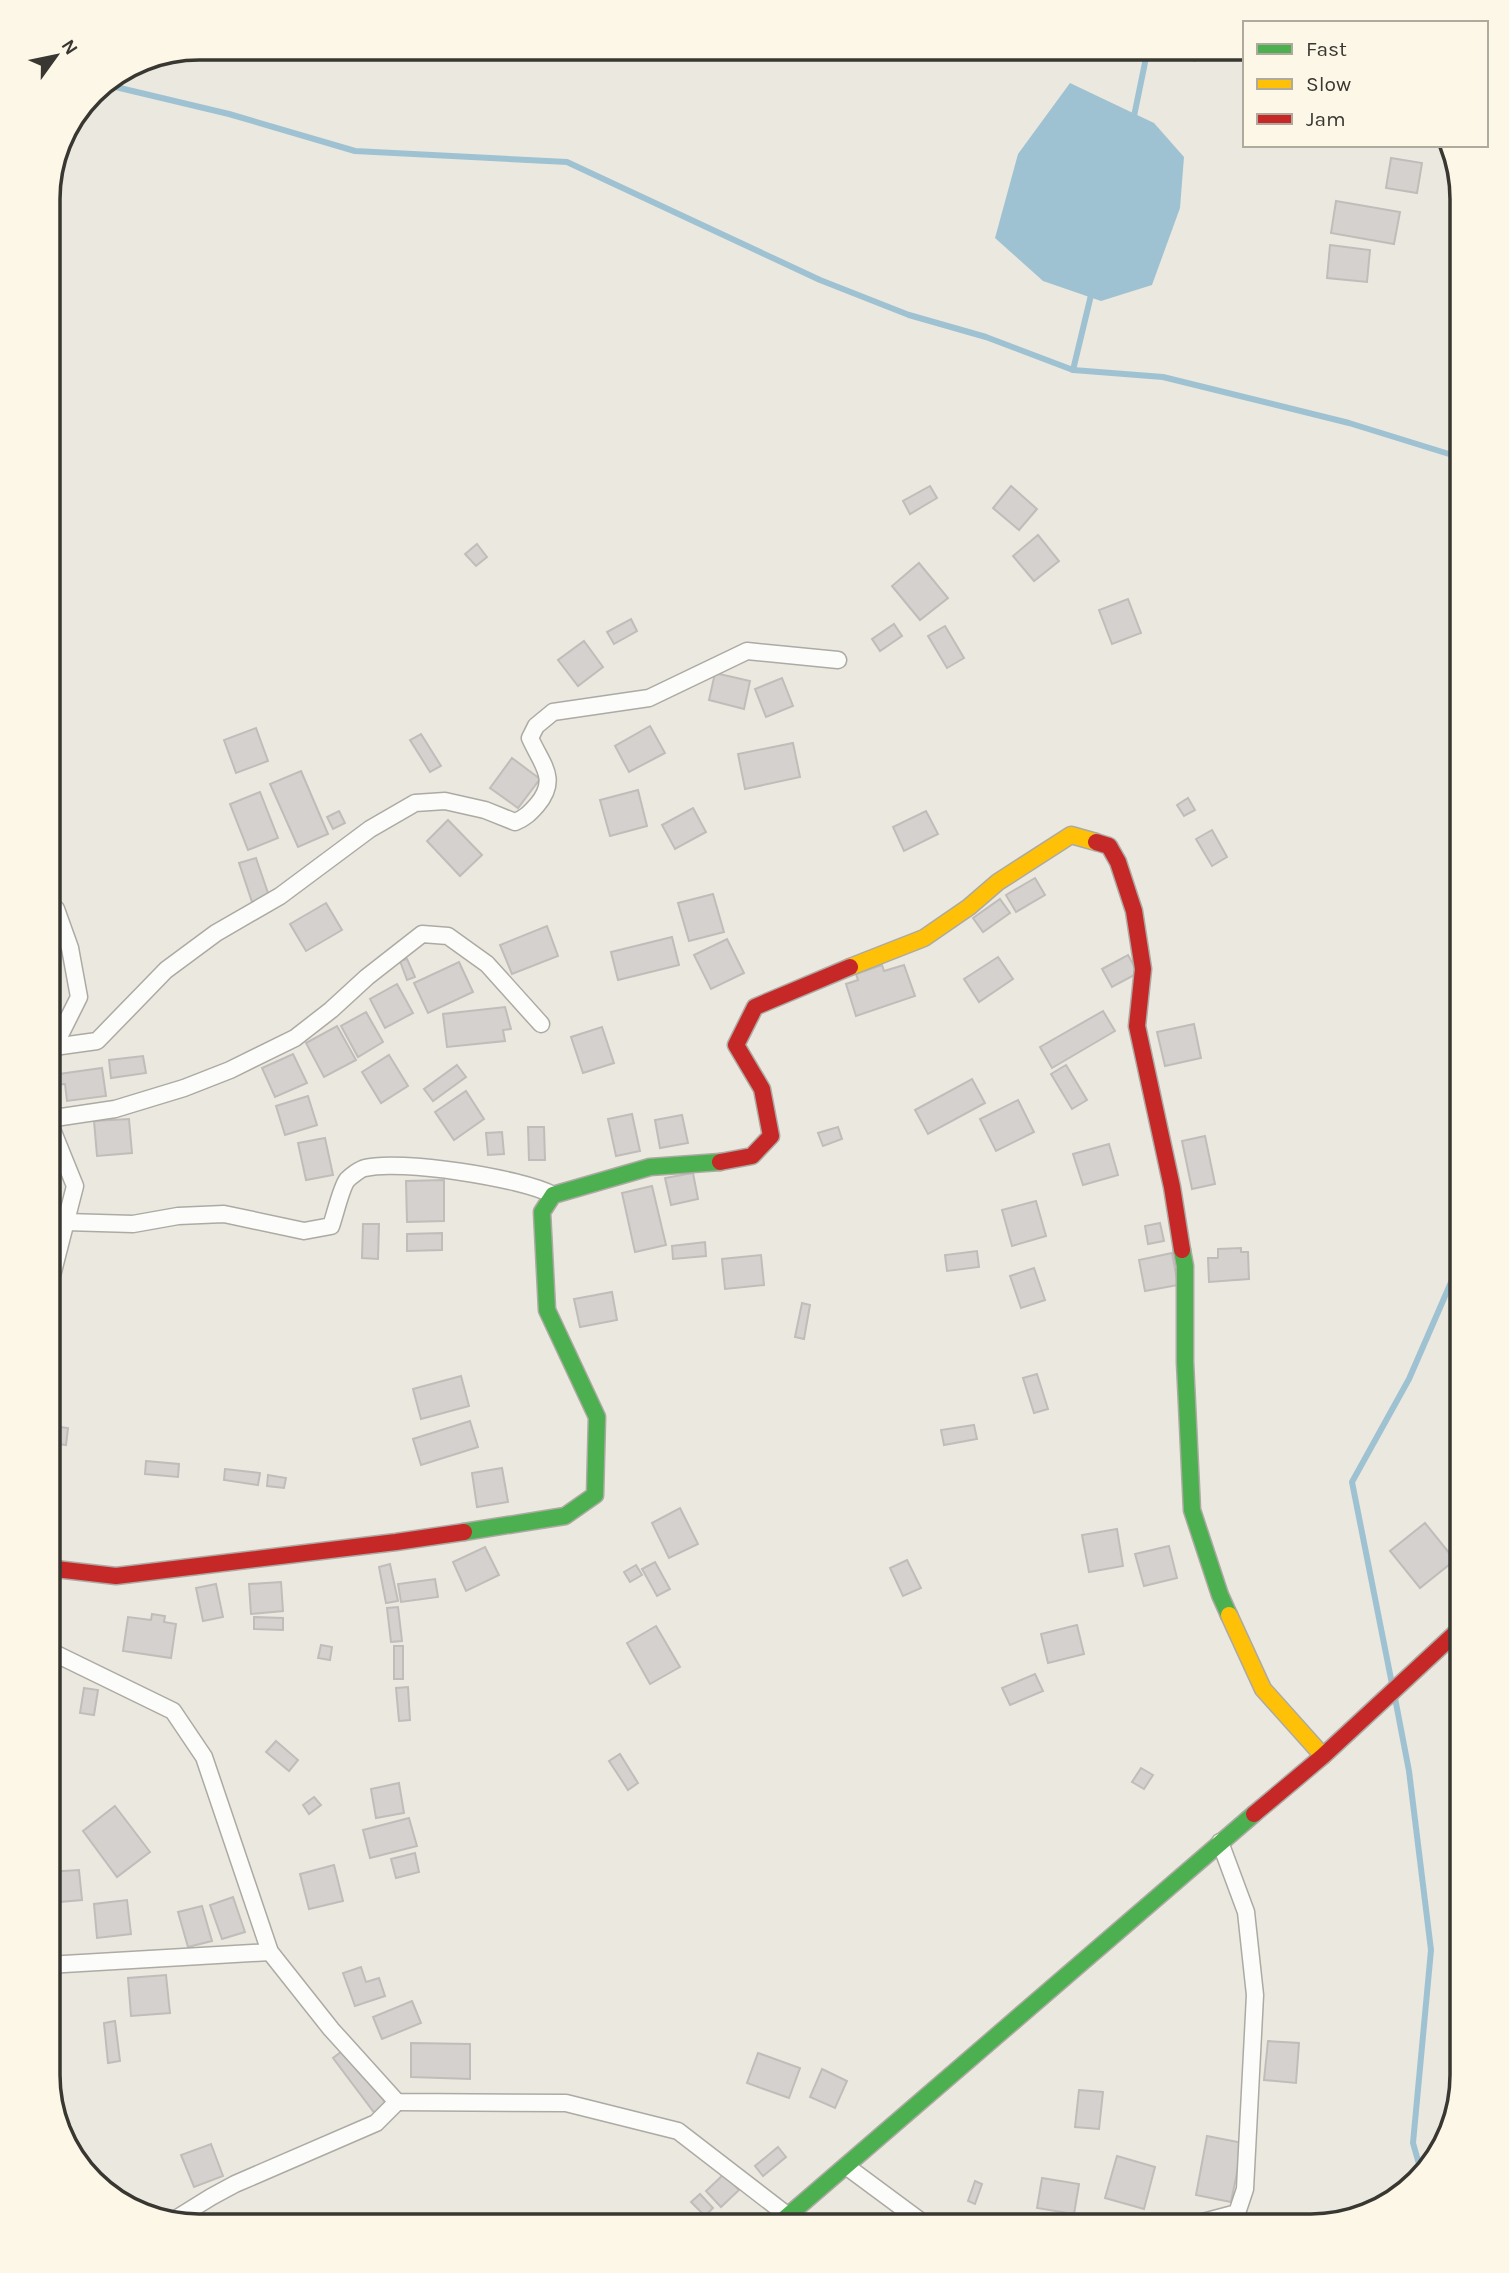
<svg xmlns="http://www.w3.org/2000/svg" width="1509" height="2273" font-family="Karla,sans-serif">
<rect width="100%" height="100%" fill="#ebe8df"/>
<g fill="#9fc2d3">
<polygon points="1127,48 1199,48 1196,62"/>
<polygon points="1070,83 1154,123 1184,157 1180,208 1152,285 1101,301 1043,281 995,238 1018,154"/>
</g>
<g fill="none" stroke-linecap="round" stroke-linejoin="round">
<g stroke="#9fc2d3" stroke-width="6">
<polyline points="103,84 229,114 355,151 567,162 820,280 909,315 986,337 1073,370 1163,377 1349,423 1462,458"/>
<polyline points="1133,121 1148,48"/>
<polyline points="1073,370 1092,291"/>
<polyline points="1392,1684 1352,1482 1409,1379 1462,1257"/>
<polyline points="1395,1698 1409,1771 1431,1950 1413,2143 1421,2171"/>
</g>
</g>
<g fill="#d4d1ce" stroke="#c0bcba" stroke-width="2">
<polygon points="765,47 797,47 798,59 765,60"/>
<polygon points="850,47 867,47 867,49 851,51"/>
<polygon points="1391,158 1422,163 1417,193 1386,188"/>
<polygon points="1336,201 1400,212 1394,244 1331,233"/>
<polygon points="1330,245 1370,250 1367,282 1327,278"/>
<polygon points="930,486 937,498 910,514 903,501"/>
<polygon points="1011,486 1037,509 1019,530 993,508"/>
<polygon points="1038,535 1059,561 1034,581 1013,556"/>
<polygon points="477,544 487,557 476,566 465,554"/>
<polygon points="919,563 948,598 920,620 892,586"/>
<polygon points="1128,599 1141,633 1112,644 1099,610"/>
<polygon points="631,619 637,631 614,644 607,632"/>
<polygon points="894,624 902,636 880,651 872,639"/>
<polygon points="945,626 964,658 947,668 928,636"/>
<polygon points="584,641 603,667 578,686 558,660"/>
<polygon points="715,673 750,681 744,709 709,700"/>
<polygon points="782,678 793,706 766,717 755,689"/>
<polygon points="650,726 665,753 629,772 615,746"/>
<polygon points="256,728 268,761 236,773 224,740"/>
<polygon points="421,734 441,766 430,772 410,740"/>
<polygon points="793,743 800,777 745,789 738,754"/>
<polygon points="512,758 540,779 518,808 490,788"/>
<polygon points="301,771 328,834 298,847 270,784"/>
<polygon points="638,790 647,826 610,836 600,800"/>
<polygon points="260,792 278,838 248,850 230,804"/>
<polygon points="1188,798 1195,810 1184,816 1177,805"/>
<polygon points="693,808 706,832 675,849 662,825"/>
<polygon points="339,811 345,823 333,829 327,817"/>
<polygon points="926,811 938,834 904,851 893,827"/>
<polygon points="448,820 482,855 460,876 427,841"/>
<polygon points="1212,830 1227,857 1212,866 1196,839"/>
<polygon points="256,858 269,896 252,902 239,863"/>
<polygon points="1035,878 1045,895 1016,912 1006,895"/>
<polygon points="713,894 724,932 689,941 678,903"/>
<polygon points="1000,899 1010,913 983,932 973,918"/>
<polygon points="326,903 342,930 306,951 290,924"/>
<polygon points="547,926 558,956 512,974 500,945"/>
<polygon points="672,937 679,965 618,980 611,952"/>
<polygon points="727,939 744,973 711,989 694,955"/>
<polygon points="1128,955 1138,973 1112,987 1102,969"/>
<polygon points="998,957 1013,979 979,1002 964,979"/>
<polygon points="407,959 415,977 407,980 400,961"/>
<polygon points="459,962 473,992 428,1013 414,983"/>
<polygon points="882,965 884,971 904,965 915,996 856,1016 846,984 858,980 856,974"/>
<polygon points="397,984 413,1013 385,1028 370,999"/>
<polygon points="505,1007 511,1029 503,1030 505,1041 447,1047 443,1014"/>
<polygon points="1103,1011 1115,1031 1052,1068 1040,1047"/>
<polygon points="366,1012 383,1042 358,1057 341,1026"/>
<polygon points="1194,1024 1201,1058 1165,1066 1157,1032"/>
<polygon points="337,1026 356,1060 324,1077 306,1043"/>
<polygon points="602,1027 614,1063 583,1073 571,1037"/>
<polygon points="293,1054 307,1083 275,1097 262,1068"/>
<polygon points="389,1055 408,1086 381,1103 362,1072"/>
<polygon points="143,1056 146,1073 111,1078 109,1060"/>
<polygon points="457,1065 466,1077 433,1101 424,1089"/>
<polygon points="1066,1065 1087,1100 1072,1109 1051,1074"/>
<polygon points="102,1068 106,1096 67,1101 65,1084 53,1085 51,1075"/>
<polygon points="972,1079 985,1103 928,1134 915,1110"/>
<polygon points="466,1091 484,1119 454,1140 435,1112"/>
<polygon points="308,1096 317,1125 285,1135 276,1106"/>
<polygon points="1018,1100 1034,1132 996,1151 980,1119"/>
<polygon points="632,1114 640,1151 616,1156 608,1119"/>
<polygon points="682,1115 688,1143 660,1148 655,1120"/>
<polygon points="129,1119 132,1153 97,1156 94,1121"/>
<polygon points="528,1127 544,1127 545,1160 529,1160"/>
<polygon points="838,1127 842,1139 823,1146 818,1133"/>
<polygon points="502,1132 504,1154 488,1155 486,1133"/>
<polygon points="1205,1136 1215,1184 1192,1189 1182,1141"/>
<polygon points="325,1138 333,1175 306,1180 298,1143"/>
<polygon points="1109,1144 1118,1175 1083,1185 1073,1154"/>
<polygon points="693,1173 698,1199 671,1205 665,1178"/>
<polygon points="444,1180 444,1221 407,1222 406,1181"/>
<polygon points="652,1186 666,1245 635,1252 622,1193"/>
<polygon points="1036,1201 1046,1236 1012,1246 1002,1210"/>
<polygon points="1160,1223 1164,1241 1148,1244 1145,1226"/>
<polygon points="363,1224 379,1224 378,1259 362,1258"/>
<polygon points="442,1233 442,1250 407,1251 407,1234"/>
<polygon points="705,1242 706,1256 673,1259 672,1246"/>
<polygon points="1241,1248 1241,1252 1248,1252 1249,1279 1209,1282 1208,1258 1218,1258 1218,1249"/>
<polygon points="977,1251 979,1267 947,1271 945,1255"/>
<polygon points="1172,1253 1178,1285 1145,1291 1139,1260"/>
<polygon points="761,1255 764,1285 725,1289 722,1259"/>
<polygon points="1034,1268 1045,1300 1021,1308 1010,1276"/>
<polygon points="612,1292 617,1320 580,1327 574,1299"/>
<polygon points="802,1303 810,1305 804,1339 795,1337"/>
<polygon points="1037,1374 1048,1409 1034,1413 1023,1378"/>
<polygon points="461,1376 469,1406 421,1419 413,1389"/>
<polygon points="470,1421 478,1447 421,1465 413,1439"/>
<polygon points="974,1425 977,1439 944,1445 941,1430"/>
<polygon points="53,1426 68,1428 66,1445 51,1443"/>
<polygon points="146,1461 179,1464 178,1477 145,1474"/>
<polygon points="502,1468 508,1502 477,1507 472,1473"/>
<polygon points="225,1469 260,1473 258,1485 224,1480"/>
<polygon points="268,1475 286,1478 284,1488 267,1486"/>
<polygon points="680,1508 698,1544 669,1558 652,1523"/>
<polygon points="1425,1523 1455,1560 1420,1588 1390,1551"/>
<polygon points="1117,1529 1123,1566 1089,1572 1082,1535"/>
<polygon points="1169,1546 1177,1578 1144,1586 1135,1554"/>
<polygon points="485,1547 499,1575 466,1591 453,1562"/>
<polygon points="907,1560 921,1588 903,1596 890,1568"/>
<polygon points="655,1562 670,1589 657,1596 642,1569"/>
<polygon points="390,1564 398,1601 386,1603 379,1567"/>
<polygon points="636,1565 642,1575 630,1582 624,1572"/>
<polygon points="435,1579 438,1597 401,1602 398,1584"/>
<polygon points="281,1582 283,1611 251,1614 249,1584"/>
<polygon points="216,1584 223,1617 203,1621 196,1588"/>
<polygon points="398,1607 402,1641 391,1642 387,1608"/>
<polygon points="152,1614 165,1616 164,1622 176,1624 171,1658 123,1651 128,1617 151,1620"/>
<polygon points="254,1617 283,1618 283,1630 254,1629"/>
<polygon points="1077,1625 1084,1654 1048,1663 1041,1634"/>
<polygon points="656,1626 680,1667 650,1684 627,1643"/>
<polygon points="321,1645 332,1647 330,1660 318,1658"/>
<rect x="394" y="1646" width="9" height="33"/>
<polygon points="1035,1674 1043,1691 1010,1705 1002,1688"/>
<polygon points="408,1687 410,1720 399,1721 396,1688"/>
<polygon points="84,1688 98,1690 94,1715 80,1713"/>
<polygon points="276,1741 298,1760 289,1771 266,1752"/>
<polygon points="620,1754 638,1783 628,1790 609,1761"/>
<polygon points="1141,1768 1153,1775 1144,1789 1132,1782"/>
<polygon points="399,1783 404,1813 376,1818 371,1789"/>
<polygon points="314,1797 321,1805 309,1814 303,1805"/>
<polygon points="115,1806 150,1852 117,1877 83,1831"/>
<polygon points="409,1818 417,1846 370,1858 363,1830"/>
<polygon points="415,1853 419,1872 396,1878 391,1859"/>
<polygon points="334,1865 343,1901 309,1909 300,1874"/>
<polygon points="79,1870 82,1900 49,1903 47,1872"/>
<polygon points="233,1897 245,1932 222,1939 210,1905"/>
<polygon points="127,1900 131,1934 97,1938 94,1904"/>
<polygon points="202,1906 212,1941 188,1947 178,1912"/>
<polygon points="361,1967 366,1982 379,1978 385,1996 355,2006 343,1973"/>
<polygon points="166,1975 170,2013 131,2016 128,1978"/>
<polygon points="412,2001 421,2023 382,2039 373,2017"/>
<polygon points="115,2021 120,2061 108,2063 104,2023"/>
<polygon points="1268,2041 1299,2043 1296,2083 1264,2080"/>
<polygon points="411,2043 470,2044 470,2079 411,2077"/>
<polygon points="345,2049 388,2106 376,2115 333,2058"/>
<polygon points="758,2053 800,2068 789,2098 747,2083"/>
<polygon points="822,2069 847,2081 835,2108 810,2097"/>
<polygon points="1079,2090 1103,2092 1099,2129 1075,2127"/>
<polygon points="1207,2136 1243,2143 1231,2202 1196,2195"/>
<polygon points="211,2144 223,2176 194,2187 181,2155"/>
<polygon points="778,2147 786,2157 763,2176 755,2166"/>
<polygon points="1117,2156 1155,2167 1144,2209 1105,2198"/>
<polygon points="724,2174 739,2190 721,2207 706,2191"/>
<polygon points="1042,2178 1079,2184 1074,2214 1037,2208"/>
<polygon points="975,2181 982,2184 975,2204 968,2201"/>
<polygon points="700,2194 713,2208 705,2216 691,2202"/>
</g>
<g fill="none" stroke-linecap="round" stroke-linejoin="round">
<defs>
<g id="street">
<path d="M54,1047L97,1041L166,970L216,933L280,896L370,829L415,803L445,801L485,810L515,822C525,818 530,813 537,805C559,779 542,765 530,738L536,726L553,712L649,698L747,651L838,660"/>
<polyline points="47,1068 54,1047 79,997 70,948 56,909 47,904"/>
<polyline points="48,1119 115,1109 184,1088 230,1070 295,1038 331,1010 367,977 422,934 448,936 487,964 541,1024"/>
<path d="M66,1222L133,1224L178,1216L224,1214L304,1231L331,1226C335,1215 341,1188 347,1180C351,1176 360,1169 365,1168C399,1159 522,1178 553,1195"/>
<polyline points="47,1295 75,1186 47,1117"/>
<polyline points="47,1647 54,1653 173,1711 204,1757 270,1952 331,2029 397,2102 566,2103 678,2131 787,2215"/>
<polyline points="47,1965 270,1952"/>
<polyline points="846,2166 927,2226"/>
<polyline points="174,2220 211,2197 235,2184 376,2123 397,2102"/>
<polyline points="1172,2226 1203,2222 1237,2213 1245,2189 1255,1995 1246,1912 1220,1842"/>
</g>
<g id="fast">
<polyline points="1182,1250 1185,1266 1185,1362 1192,1510 1220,1595 1229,1615"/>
<polyline points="464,1532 565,1516 595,1495 597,1417 547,1310 542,1212 553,1195 650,1167 720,1162"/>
<polyline points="776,2226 1254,1814"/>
</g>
<g id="slow">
<polyline points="850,967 924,938 969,907 998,882 1071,835 1096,842"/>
<polyline points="1229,1615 1263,1689 1323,1756"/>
</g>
<g id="jam">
<polyline points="1096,842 1109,846 1118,862 1134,911 1143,969 1137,1026 1172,1187 1182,1250"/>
<polyline points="720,1162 752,1156 771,1136 762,1089 736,1045 755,1007 850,967"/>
<polyline points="47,1568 116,1576 396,1542 464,1532"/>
<polyline points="1254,1814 1323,1756 1462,1627"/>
</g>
</defs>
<use href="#street" stroke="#acaaa3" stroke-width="19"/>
<use href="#fast" stroke="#acaaa3" stroke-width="19"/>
<use href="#slow" stroke="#acaaa3" stroke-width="19"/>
<use href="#jam" stroke="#acaaa3" stroke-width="19"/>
<use href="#street" stroke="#fcfcfa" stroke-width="16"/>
<use href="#fast" stroke="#4caf50" stroke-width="16"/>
<use href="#slow" stroke="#ffc107" stroke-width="16"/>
<use href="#jam" stroke="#c62828" stroke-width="16"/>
</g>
<path d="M0 0H1509V2273H0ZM199 60H1311A139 139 0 0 1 1450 199V2075A139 139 0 0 1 1311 2214H199A139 139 0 0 1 60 2075V199A139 139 0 0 1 199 60Z" fill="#fdf7e7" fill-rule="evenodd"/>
<path fill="none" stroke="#393731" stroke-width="3.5" d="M199 60H1311A139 139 0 0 1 1450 199V2075A139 139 0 0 1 1311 2214H199A139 139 0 0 1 60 2075V199A139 139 0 0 1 199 60Z"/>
<rect x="1243" y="21" width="245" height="126" fill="#fdf7e7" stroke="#afaa9e" stroke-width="2"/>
<rect x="1257" y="44" width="35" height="10" fill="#4caf50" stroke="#afaa9e" stroke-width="2"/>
<text x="1306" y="56" font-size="21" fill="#393731">Fast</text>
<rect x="1257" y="79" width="35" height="10" fill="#ffc107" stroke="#afaa9e" stroke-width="2"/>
<text x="1306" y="91" font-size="21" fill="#393731">Slow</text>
<rect x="1257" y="114" width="35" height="10" fill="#c62828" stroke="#afaa9e" stroke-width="2"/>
<text x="1306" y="126" font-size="21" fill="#393731">Jam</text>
<g transform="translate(56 56) rotate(57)" stroke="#fdf7e7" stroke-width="5" paint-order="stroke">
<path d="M0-5L12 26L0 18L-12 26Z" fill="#393731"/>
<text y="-10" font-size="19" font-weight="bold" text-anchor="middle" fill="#393731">N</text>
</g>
</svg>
